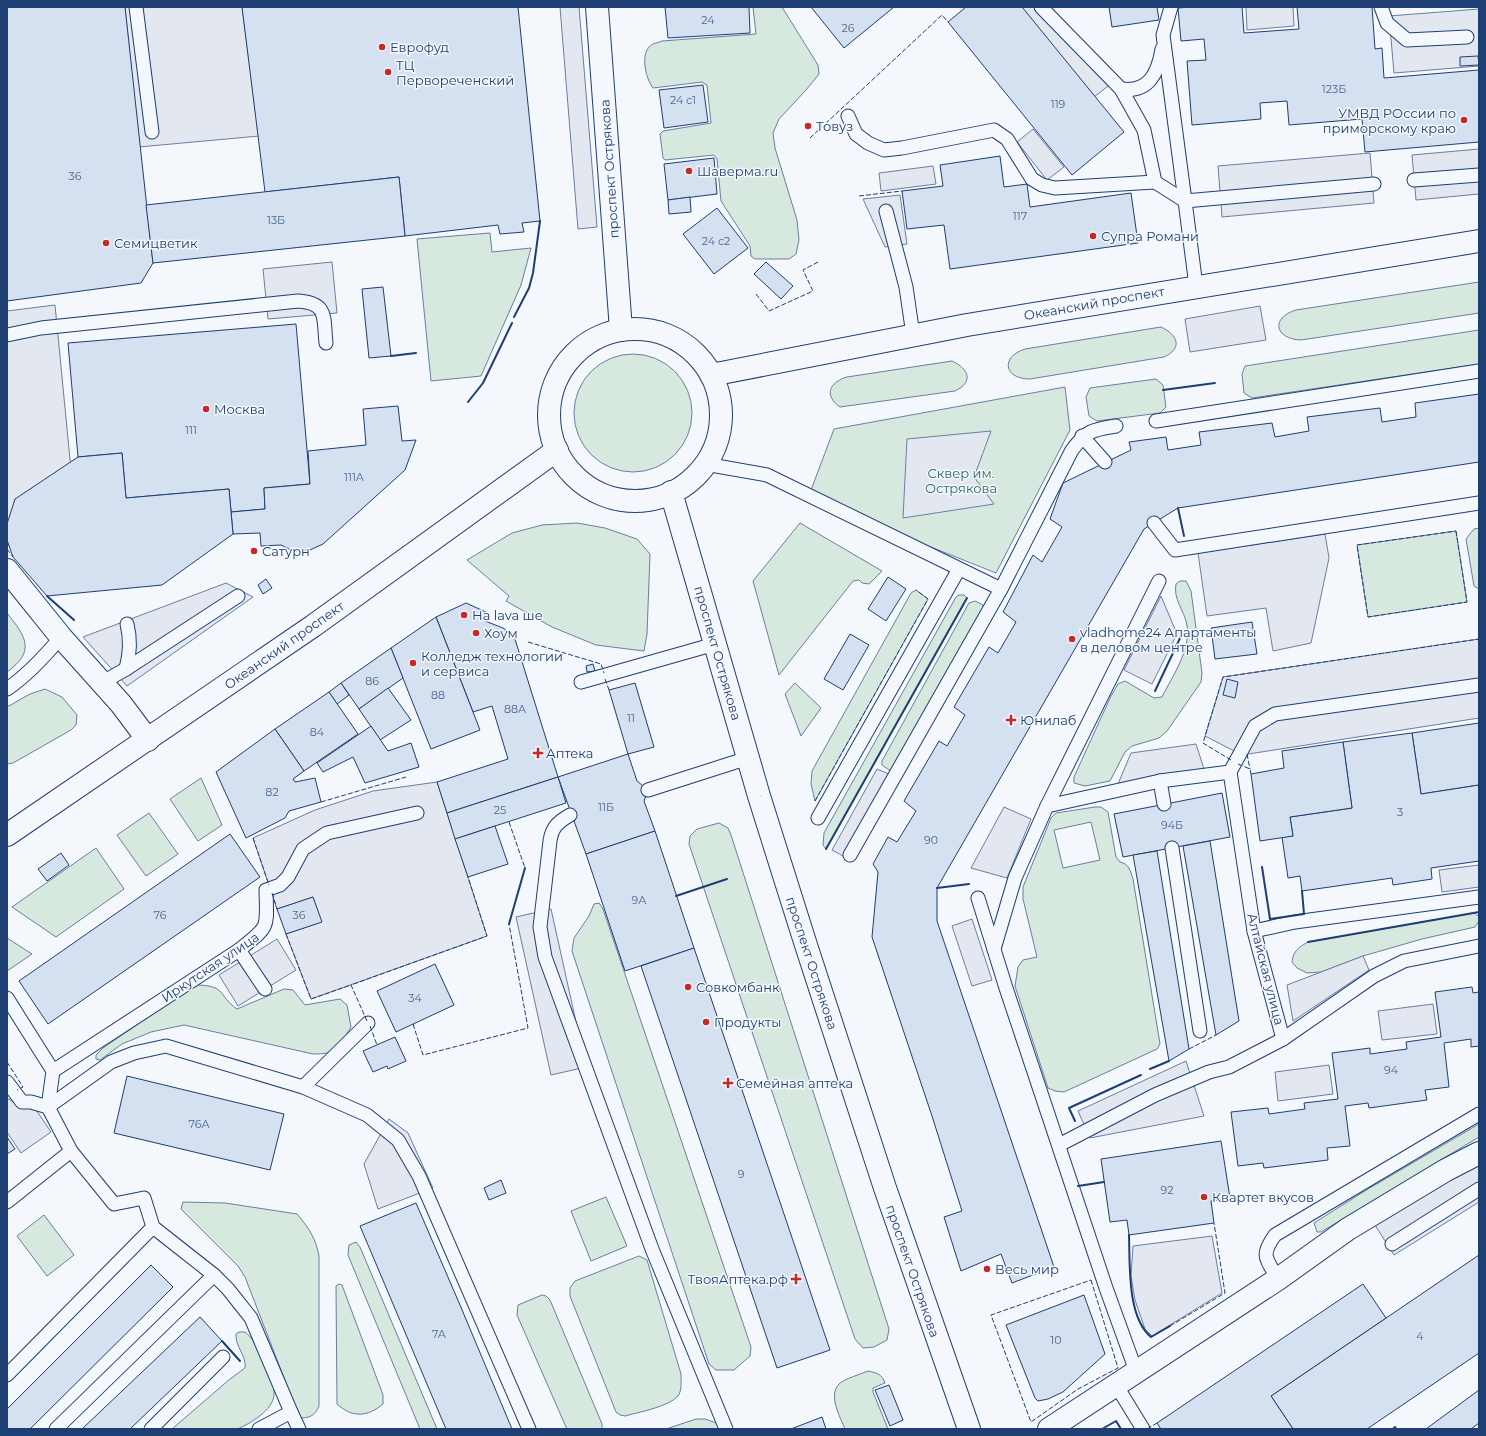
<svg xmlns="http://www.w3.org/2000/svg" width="1486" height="1436" font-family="Montserrat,sans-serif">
<rect width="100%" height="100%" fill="#f4f7fb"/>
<g fill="#d7e8df" stroke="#687fa3" fill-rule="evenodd">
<path d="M753,7H782L818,65L819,74L806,90L779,119L773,133L775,148L797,220L799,240L796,254L789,259H755L751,256L750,246L721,201L717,159L714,155L665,160L663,158L660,134L663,131L711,123L707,85L702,82L653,88C646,79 640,55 650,46C653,43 658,43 662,41L756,34Z"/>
<polygon points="490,233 492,252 531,248 521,285 481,376 431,381 417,239"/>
<path d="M1479,282V313L1301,340C1275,339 1270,318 1296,310Z"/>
<path d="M1161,327C1178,335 1183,348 1164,357L1030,379C1004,379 1000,357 1025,349Z"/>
<polygon points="1479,330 1479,364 1252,398 1244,393 1242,374 1245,366"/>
<circle cx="633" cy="413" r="59"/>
<path d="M952,361C969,369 974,382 955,391L840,407C823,395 830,382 847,377Z"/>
<polygon points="1156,379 1163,385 1166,407 1160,413 1097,421 1089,416 1086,397 1090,388"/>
<polygon points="1065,387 1070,430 996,573 808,498 834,429"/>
<polygon points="577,523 605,528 637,539 650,554 647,634 644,651 596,645 552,627 506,601 509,596 467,560 512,533 542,525"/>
<polygon points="800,523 882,571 869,584 862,583 859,580 853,581 779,675 753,581"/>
<polygon points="1479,528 1479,589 1474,586 1466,539 1474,529"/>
<polygon points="1456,531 1467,602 1368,617 1357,545"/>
<path d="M1180,581H1186L1191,591L1202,673L1201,682L1167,731L1159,738L1132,746L1125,752L1110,781L1085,786L1074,783V777L1111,696L1118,684L1125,681L1154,698L1162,697C1173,675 1191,650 1187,625C1184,610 1173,599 1176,584Z"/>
<polygon points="916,590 928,599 815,801 811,784 812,771 911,593"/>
<polygon points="959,595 964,595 967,598 826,849 823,845 824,833 956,597"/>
<polygon points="975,601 983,605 984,610 894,768 889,770 882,765 882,761 969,603"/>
<path d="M7,613C26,637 36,651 7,672Z"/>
<polygon points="795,683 821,708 801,736 785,694"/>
<polygon points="45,689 62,697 77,715 76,725 71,730 13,763 7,764 7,707 30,694"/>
<polygon points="201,778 222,825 198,841 170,799"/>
<path d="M1095,807H1101L1108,812L1116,857L1120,862C1129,864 1130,870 1133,879L1160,1044L1157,1049L1064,1092L1055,1091L1048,1088L1015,986L1018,967L1023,960L1037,957L1023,899V887L1051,818L1056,813ZM1091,822L1100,860L1063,868L1054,830Z"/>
<polygon points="149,813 178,854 146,876 117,835"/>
<polygon points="719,823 728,828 731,835 889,1329 887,1340 874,1347 863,1348 855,1339 689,844 690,836 697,829"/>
<polygon points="96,848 124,889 56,937 12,907"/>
<polygon points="599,903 603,909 751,1347 750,1356 734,1370 716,1370 709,1364 572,951 574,938 589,916 594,904"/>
<path d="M1475,913L1479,917V921L1475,927L1422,939L1363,956L1321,972L1307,973L1297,968L1292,962C1293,951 1299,947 1308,942Z"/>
<polygon points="7,938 32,954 7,971"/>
<path d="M198,985C227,986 218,996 237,1009L284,989L293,990L305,1005L340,999L347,1005L351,1027C338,1048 339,1054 313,1054L184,1025L151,1032L122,1044L100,1060L96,1059V1055L103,1048L188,990Z"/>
<polygon points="1479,1124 1479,1137 1321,1232 1317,1232 1314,1223 1368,1189"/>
<polygon points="606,1197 627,1246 591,1261 571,1211"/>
<path d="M183,1202L225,1203L297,1214C309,1228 316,1239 319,1256V1406C315,1415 312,1417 302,1418L298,1414L245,1277L238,1266L181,1209Z"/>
<polygon points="44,1215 74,1255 47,1276 17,1236"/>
<polygon points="356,1242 360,1247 437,1429 420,1429 348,1255 349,1245"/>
<path d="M639,1256L647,1260L681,1374C681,1380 682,1391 678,1396C668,1407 639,1412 625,1416L620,1415L616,1412L570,1296V1288L575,1281Z"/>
<path d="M339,1284L342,1285L383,1395V1404C368,1417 352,1418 337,1404L336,1286Z"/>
<polygon points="542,1295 546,1296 550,1300 602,1424 602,1429 567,1429 566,1427 517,1315 518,1305"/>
<path d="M239,1332H245C256,1340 262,1358 267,1371C270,1378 275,1386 274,1395C273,1410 250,1424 237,1429C227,1432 186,1429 172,1429L230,1379L245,1368C247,1356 235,1347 236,1334Z"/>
<path d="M868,1371C877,1373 882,1374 885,1383L873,1388V1392L888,1429H845C840,1417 828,1395 839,1384C844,1379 861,1374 868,1371Z"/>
<polygon points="696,1419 705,1419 719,1424 720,1429 666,1429"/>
</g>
<g fill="#e3e8f0" stroke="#687fa3">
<polygon points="125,7 242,7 259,136 139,147"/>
<polygon points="560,7 579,7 597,227 578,229"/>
<polygon points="1020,7 1036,7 1112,83 1094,97"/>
<polygon points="1246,7 1293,7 1294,26 1247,30"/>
<polygon points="1479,9 1479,66 1394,73 1389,16"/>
<polygon points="1033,129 1064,167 1047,180 1017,142"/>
<polygon points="1479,149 1479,194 1416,200 1412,155"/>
<polygon points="1370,153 1374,203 1222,217 1218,166"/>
<polygon points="933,166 936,184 881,191 879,173"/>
<polygon points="900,195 907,244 885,247 863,199"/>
<polygon points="332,262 337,313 268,319 263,269"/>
<polygon points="55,305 72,480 49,592 7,543 7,311"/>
<polygon points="1260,306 1266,340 1190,352 1185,319"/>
<polygon points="991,431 974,477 994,504 903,518 907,439"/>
<polygon points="1325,534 1329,558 1311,643 1273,651 1266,608 1207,616 1198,553"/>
<polygon points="226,583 253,597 127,686 83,637"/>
<polygon points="1161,596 1177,634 1152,684 1124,670"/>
<polygon points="1479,639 1479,718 1242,755 1205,736 1223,677"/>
<polygon points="1196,744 1204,769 1118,784 1131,753"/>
<polygon points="877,769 889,774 843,856 832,850"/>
<polygon points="437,782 487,936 311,999 286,934 321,922 313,897 277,909 253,838 315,810 373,791"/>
<polygon points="1004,807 1031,819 1007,878 971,868"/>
<polygon points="1479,865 1479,887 1442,892 1439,870"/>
<polygon points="551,909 586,1067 551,1075 516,917"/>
<polygon points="972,919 992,980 972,986 952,926"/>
<polygon points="277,939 296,970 238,1006 219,975"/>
<polygon points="1363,956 1369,970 1293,1021 1287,985"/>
<polygon points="1433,1004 1437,1034 1382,1040 1378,1011"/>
<polygon points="1186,1061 1204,1116 1090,1138 1078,1111"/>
<polygon points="1329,1065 1333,1094 1278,1101 1275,1072"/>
<polygon points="9,1099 18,1106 34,1107 51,1132 21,1153 7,1132 7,1100"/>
<polygon points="389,1119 408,1133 433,1188 378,1209 364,1164"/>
<polygon points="1479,1160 1479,1202 1394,1255 1375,1225"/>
<polygon points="1212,1236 1222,1293 1152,1336 1145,1329 1135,1300 1131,1276 1133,1246"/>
</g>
<g fill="#d5e0f0" stroke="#1d3f73">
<polygon points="7,7 125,7 153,263 141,283 7,301"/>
<polygon points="242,7 518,7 540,221 522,223 524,232 500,234 498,225 405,236 399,177 265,192"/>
<polygon points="665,7 749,7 750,33 668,38"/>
<polygon points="811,7 894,7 844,48"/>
<polygon points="966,7 1022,7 1124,132 1072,175 948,22"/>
<polygon points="1109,7 1157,7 1159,20 1112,27"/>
<polygon points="1190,7 1242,7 1244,33 1299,29 1297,7 1372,7 1375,49 1382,48 1384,78 1479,70 1479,142 1365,152 1362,119 1289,125 1287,101 1260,103 1261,119 1192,125 1187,61 1206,60 1204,39 1181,41 1178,8"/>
<polygon points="1478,56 1479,65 1460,66 1460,57"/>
<polygon points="703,85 708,122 664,128 659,90"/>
<polygon points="1000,156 1004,187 1027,184 1030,207 1131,193 1138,243 950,269 944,225 907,229 902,191 943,186 940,165"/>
<polygon points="714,158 717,194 668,200 664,164"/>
<polygon points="399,177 405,236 153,263 146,205"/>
<polygon points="690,197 691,212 669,214 668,200"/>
<polygon points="717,208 748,248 714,274 683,234"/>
<polygon points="766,262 793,286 781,299 754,274"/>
<polygon points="383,287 391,356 369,358 362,289"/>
<polygon points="296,324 310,484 264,488 265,509 231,512 229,489 126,498 122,453 78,457 68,343"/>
<polygon points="1479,394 1479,462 1178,508 1144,529 937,888 937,921 1054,1267 1012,1283 1001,1254 961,1271 944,1217 962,1211 932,1116 872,937 878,872 873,864 888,837 897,842 916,811 904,801 939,741 947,746 965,715 954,707 989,647 998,653 1016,622 1003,612 1033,555 1042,562 1062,527 1050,519 1063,483 1131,450 1129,442 1166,437 1168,450 1201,445 1199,432 1272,423 1275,437 1309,431 1307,417 1380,408 1382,422 1416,417 1415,403"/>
<polygon points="398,406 402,441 416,440 405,470 323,544 310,550 293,551 281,545 261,546 260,533 233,534 231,512 265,509 264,488 310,484 308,451 366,445 363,409"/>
<polygon points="122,453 126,498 229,489 233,534 162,585 47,596 13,557 7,540 7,524 15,499 78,457"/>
<polygon points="888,577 906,589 886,621 868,609"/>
<polygon points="266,579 272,588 263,594 258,585"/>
<polygon points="466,603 488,613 485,621 503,628 514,636 558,777 447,813 437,782 508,759 492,706 473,712 436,617"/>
<polygon points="436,617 480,730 431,749 391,648"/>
<polygon points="1252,622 1257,654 1215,659 1211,628"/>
<polygon points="850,634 869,645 843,690 824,679"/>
<polygon points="391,648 403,678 359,709 341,683"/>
<polygon points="593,664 595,671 587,672 586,666"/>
<polygon points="1227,679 1238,682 1235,698 1223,695"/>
<polygon points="341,683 349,695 337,704 329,692"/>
<polygon points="635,683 654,747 628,754 609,690"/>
<polygon points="388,688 411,720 380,740 359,709"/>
<polygon points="329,692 358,734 304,771 275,729"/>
<polygon points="1479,723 1479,785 1421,794 1412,733"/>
<polygon points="371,726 388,751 411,743 419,767 365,783 353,757 323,772 317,763"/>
<polygon points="275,729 304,771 293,779 295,782 315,778 321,802 289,811 285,818 246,838 216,772"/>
<polygon points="1412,733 1421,794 1479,785 1479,861 1431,868 1432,879 1393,885 1392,878 1302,891 1300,876 1288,878 1282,837 1293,836 1290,817 1352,808 1343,742"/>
<polygon points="1343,742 1352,808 1290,817 1293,836 1260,841 1251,774 1284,768 1282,751"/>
<polygon points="628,754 637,781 648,790 644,801 655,831 586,854 558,777"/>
<polygon points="558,777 566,803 455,839 447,813"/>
<polygon points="1222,793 1230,837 1123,857 1114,814"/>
<polygon points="495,826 508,864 468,877 455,839"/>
<polygon points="655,831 694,948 625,971 586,854"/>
<polygon points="230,834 260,877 48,1024 19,981"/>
<polygon points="1210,841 1239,1021 1216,1035 1183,846"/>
<polygon points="1157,851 1189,1049 1169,1061 1133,855"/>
<polygon points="61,853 69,865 47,881 38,869"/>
<polygon points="313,897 322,922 286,934 277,909"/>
<polygon points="694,948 830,1350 777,1368 641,966"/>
<polygon points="435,964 454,1005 396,1032 377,991"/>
<polygon points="1472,987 1473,993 1479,992 1479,1046 1471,1047 1471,1039 1444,1043 1449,1087 1425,1090 1427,1100 1369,1108 1368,1103 1345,1106 1350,1146 1327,1148 1328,1160 1264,1168 1263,1163 1238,1166 1231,1112 1268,1108 1269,1114 1305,1109 1304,1103 1338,1099 1332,1053 1370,1048 1370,1054 1407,1049 1406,1042 1441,1037 1435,992"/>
<polygon points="395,1037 406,1061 388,1069 387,1066 373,1072 363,1051"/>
<polygon points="127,1076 284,1114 270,1170 114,1133"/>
<polygon points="7,1137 15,1149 7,1154"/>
<polygon points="1221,1141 1230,1198 1211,1201 1214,1223 1129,1235 1127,1220 1110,1222 1101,1159"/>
<polygon points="501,1180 506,1193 489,1200 484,1188"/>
<polygon points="416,1203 460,1305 512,1429 446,1429 360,1226"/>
<polygon points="1479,1255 1479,1353 1367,1429 1293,1429 1271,1396"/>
<polygon points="151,1265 173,1287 30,1429 7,1429 7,1409"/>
<polygon points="1363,1284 1386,1318 1271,1396 1293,1429 1161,1429 1157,1423"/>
<polygon points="1084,1295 1105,1354 1063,1392 1048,1399 1038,1401 1035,1398 1006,1325"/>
<polygon points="200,1317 222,1341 130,1429 82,1429"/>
<polygon points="889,1385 903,1420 890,1426 875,1390"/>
<polygon points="1479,1390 1479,1423 1471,1429 1426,1429"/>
<polygon points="822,1417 826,1429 791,1429"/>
</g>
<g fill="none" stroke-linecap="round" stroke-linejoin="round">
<defs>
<g id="lane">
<polyline points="136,7 152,132"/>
<polyline points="1041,7 1121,89 1144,130 1155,182 1185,201 1196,286"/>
<polyline points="1171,7 1163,35 1185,201 1374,184"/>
<polyline points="1381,7 1387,23 1407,40 1467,37"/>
<path d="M1121,89C1149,93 1158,73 1162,49"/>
<polyline points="848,116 856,134 868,143 884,150 902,148 994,130 1007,139 1032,179 1042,185 1055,188 1155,182"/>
<polyline points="1414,180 1479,175"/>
<polyline points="886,211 906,287 913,335"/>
<path d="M7,335L41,328L298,301C329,303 323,318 326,343"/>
<polyline points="1156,421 1479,371"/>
<polyline points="1082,436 1105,462"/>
<polyline points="705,464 767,475 1001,589"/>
<polyline points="1154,523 1175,550 1479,503"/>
<path d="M126,669C130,654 131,640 127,624"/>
<polyline points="103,682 126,669 238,596"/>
<polyline points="581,682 715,644"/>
<path d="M7,689C28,675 45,656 61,637"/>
<polyline points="1230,772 1254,931 1283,1039"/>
<polyline points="1160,781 1164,804"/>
<polyline points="648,790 748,758"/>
<polyline points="1047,806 1160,781 1230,772 1255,726 1275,714 1479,685"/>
<path d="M570,815C558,822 552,827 550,841L540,927L545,957L652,1249L726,1429"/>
<polyline points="818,818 959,569"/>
<polyline points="1172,848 1200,1031"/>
<path d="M850,855L1001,589L1072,450C1087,430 1092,430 1116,426"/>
<polyline points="978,898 1006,988 1106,1288 1136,1371"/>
<polyline points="1254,931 1295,922 1479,897"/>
<polyline points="994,949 1015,878 1047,806 1159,581"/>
<polyline points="239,950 265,989"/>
<polyline points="7,998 53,1071 48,1107 71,1151 114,1204 144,1198 153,1227 214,1275 228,1289 251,1318 291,1412 259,1429"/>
<path d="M53,1071L239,950C270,925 267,930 266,890L280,885L288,877L303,849L327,833L417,813"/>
<polyline points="7,1082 22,1102 31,1102 48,1107 111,1062 134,1053 166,1046 303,1087 367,1115 398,1140 419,1176 529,1429"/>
<polyline points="303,1087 368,1023"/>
<polyline points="1059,1145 1155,1095 1209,1072 1229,1067 1283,1039 1374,976 1404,961 1479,946"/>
<polyline points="7,1202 71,1151"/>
<polyline points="1392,1244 1479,1189"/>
<path d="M1278,1279C1266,1258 1260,1256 1275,1235L1479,1114"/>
<polyline points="7,1375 153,1227"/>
<polyline points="1116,1385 1143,1429"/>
<polyline points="291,1412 299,1429"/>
<polyline points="56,1429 214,1275"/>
<polyline points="151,1429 223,1357"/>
</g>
<g id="street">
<polyline points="7,570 61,637 121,704 148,740"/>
<polyline points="1049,1429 1278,1279 1348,1229 1446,1170 1479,1153"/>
</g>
<g id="secondary">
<polyline points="597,7 621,330"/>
<polyline points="671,492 759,796 805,942 885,1188 969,1429"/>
</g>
<g id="primary">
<circle cx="635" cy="415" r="86"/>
<polyline points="711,375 967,325 1479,241"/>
<polyline points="7,835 313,626 557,450"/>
</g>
</defs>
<use href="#lane" stroke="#1d3f73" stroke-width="15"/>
<use href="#street" stroke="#1d3f73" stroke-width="24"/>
<use href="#secondary" stroke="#1d3f73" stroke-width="24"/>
<use href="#primary" stroke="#1d3f73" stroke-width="24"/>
<use href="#lane" stroke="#f4f7fb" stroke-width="13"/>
<use href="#street" stroke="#f4f7fb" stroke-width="22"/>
<use href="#secondary" stroke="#f4f7fb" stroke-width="22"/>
<use href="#primary" stroke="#f4f7fb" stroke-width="22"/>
<g stroke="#1d3f73" stroke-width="1" stroke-dasharray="5 2" stroke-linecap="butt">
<polyline points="810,138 942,15 948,22"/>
<polyline points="859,196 902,191"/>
<polyline points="756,294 769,311 813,291 803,270 820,261"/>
<polygon points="1456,531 1467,602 1368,617 1357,545"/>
<polyline points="7,549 13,557"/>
<polyline points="528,642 601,664 604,673"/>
<polyline points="605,679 609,690"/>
<polyline points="1247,754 1250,769"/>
<polyline points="1231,760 1203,743 1223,677 1479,639"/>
<polyline points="1238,764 1250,769 1251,774"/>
<polyline points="815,801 928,599 916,590"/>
<polyline points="321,802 406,777"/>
<polyline points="509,822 525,868"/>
<polyline points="253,838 269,885"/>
<polyline points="272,893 277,909"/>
<polyline points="286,934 311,999 351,985"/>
<polyline points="367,1021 351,985 487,936 468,877"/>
<polyline points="413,1024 423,1055 528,1028 509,924"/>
<polyline points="370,1026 377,1045"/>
<polyline points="1189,1049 1216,1035"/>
<polyline points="7,1062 23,1087 17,1090"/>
<polygon points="1091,1280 1118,1368 1078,1389 1031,1422 991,1315"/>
<polyline points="1170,1326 1225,1293 1214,1223"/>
<polyline points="1147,1429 1157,1423"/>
</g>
<g stroke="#1d3f73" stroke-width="2">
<polyline points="1449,7 1458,7"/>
<polyline points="514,317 529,288 533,273 540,221"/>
<polyline points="391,356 416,353"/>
<polyline points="1163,390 1215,383"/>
<polyline points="468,402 483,383 512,323"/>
<polyline points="1178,508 1184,536"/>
<polyline points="47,596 74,620"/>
<polyline points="1155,691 1182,634"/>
<polyline points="826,849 967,598"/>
<polyline points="1262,867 1270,919 1304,914 1302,891"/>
<polyline points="937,888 969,884"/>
<polyline points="676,896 727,879"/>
<polyline points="509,924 525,868"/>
<polyline points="1308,942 1479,912"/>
<polyline points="1150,1069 1169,1061"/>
<polyline points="1075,1121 1069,1108 1141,1075"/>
<polyline points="1078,1186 1104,1182"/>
<path d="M1129,1235C1130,1265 1127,1317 1151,1337L1170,1326"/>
<polyline points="222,1341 240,1361"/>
<polyline points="1102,1429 1116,1421 1121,1429"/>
<polyline points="1393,1429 1395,1427 1396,1429"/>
</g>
</g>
<g fill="#c62828" stroke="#f4f7fb" stroke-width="1.5">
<circle cx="382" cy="47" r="4"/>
<circle cx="388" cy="72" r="4"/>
<circle cx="1464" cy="120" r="4"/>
<circle cx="808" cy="126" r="4"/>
<circle cx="689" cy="171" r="4"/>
<circle cx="1093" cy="236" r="4"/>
<circle cx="106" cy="243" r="4"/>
<circle cx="206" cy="409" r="4"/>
<circle cx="254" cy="551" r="4"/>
<circle cx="464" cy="615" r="4"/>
<circle cx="476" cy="633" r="4"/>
<circle cx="1072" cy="639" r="4"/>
<circle cx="413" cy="663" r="4"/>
<path d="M1009 714h4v4h4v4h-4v4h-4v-4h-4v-4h4z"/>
<path d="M536 747h4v4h4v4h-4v4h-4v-4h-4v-4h4z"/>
<circle cx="688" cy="987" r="4"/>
<circle cx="706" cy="1022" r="4"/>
<path d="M726 1077h4v4h4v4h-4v4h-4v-4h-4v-4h4z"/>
<circle cx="1204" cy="1197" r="4"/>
<circle cx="987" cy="1269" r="4"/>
<path d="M794 1273h4v4h4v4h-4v4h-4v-4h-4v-4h4z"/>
</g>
<g text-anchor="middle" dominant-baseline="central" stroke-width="3" stroke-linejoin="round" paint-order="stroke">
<g font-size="11" fill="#4b6792">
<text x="708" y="20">24</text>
<text x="848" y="28">26</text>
<text x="1334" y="89">123Б</text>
<text x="683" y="100">24 с1</text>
<text x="1058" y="104">119</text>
<text x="75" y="176">36</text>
<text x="1020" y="216">117</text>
<text x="276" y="220">13Б</text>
<text x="716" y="241">24 с2</text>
<text x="191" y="430">111</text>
<text x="354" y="477">111А</text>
<text x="372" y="681">86</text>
<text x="438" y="695">88</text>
<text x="515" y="709">88А</text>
<text x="631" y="718">11</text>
<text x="317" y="732">84</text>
<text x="272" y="792">82</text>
<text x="606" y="807">11Б</text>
<text x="500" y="810">25</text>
<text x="1400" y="812">3</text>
<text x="1172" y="825">94Б</text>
<text x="931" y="840">90</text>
<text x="639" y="900">9А</text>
<text x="160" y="915">76</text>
<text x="299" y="915">36</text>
<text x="415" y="998">34</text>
<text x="1391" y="1070">94</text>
<text x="199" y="1124">76А</text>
<text x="741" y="1174">9</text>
<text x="1167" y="1190">92</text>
<text x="439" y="1334">7А</text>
<text x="1420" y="1336">4</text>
<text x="1056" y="1340">10</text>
</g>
<g font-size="13" fill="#1d3f73" stroke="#f4f7fb" text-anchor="start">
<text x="390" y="47">Еврофуд</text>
<text x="396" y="65">ТЦ<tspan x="396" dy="15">Первореченский</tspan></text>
<text x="1456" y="113" text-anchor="end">УМВД РОссии по<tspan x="1456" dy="15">приморскому краю</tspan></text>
<text x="816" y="126">Товуз</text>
<text x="697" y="171">Шаверма.ru</text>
<text x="1101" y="236">Супра Романи</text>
<text x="114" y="243">Семицветик</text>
<text x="214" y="409">Москва</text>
<text x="262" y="551">Сатурн</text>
<text x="472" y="615">На lava ше</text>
<text x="1080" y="632">vladhome24 Апартаменты<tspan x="1080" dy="15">в деловом центре</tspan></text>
<text x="484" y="633">Хоум</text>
<text x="421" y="656">Колледж технологии<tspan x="421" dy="15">и сервиса</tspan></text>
<text x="1020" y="720">Юнилаб</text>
<text x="546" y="753">Аптека</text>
<text x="696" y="987">Совкомбанк</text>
<text x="714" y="1022">Продукты</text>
<text x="736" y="1083">Семейная аптека</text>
<text x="1212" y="1197">Квартет вкусов</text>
<text x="995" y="1269">Весь мир</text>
<text x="788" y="1279" text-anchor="end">ТвояАптека.рф</text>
</g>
<g font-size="13" fill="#1d3f73" stroke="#f4f7fb">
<text transform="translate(609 169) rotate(-94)">проспект Острякова</text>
<text transform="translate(1094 303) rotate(-10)">Океанский проспект</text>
<text transform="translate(284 645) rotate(-35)">Океанский проспект</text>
<text transform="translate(718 653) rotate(74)">проспект Острякова</text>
<text transform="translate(812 963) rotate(72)">проспект Острякова</text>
<text transform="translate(210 967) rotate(-34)">Иркутская улица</text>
<text transform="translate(1266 969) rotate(76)">Алтайская улица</text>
<text transform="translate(913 1271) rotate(71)">проспект Острякова</text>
</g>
<g font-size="13" fill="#2c6c60" stroke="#f4f7fb">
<text x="961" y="473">Сквер им.<tspan x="961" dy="15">Острякова</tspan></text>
</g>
</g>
<rect width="1486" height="1436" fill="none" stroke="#1d3f73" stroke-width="16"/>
</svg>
